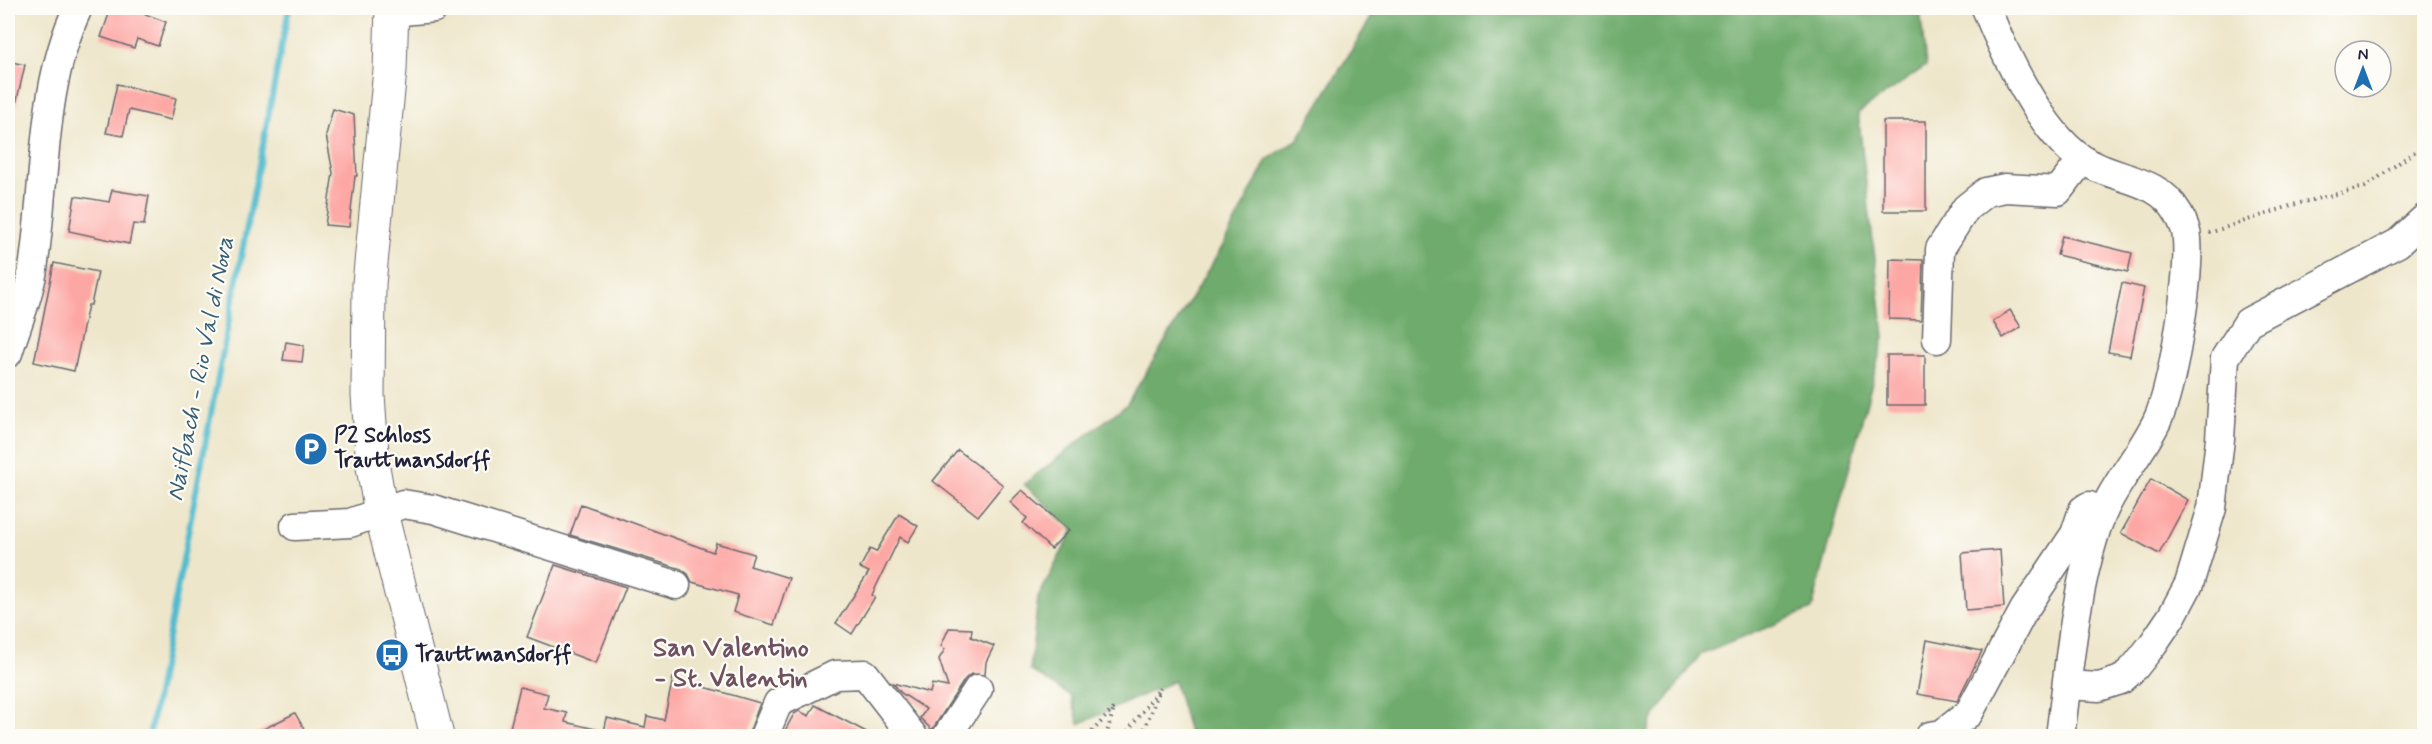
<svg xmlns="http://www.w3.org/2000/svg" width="2432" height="744" font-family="Mynerve,sans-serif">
<rect width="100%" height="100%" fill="#fdfcf7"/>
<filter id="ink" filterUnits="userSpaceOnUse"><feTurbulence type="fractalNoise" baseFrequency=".0167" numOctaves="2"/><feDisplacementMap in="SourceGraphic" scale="12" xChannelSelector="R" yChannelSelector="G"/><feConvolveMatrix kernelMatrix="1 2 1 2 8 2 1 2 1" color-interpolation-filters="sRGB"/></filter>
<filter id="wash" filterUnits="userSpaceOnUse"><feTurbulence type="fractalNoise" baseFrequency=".008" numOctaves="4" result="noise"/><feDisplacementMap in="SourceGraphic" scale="24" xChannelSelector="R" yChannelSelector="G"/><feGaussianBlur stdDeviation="1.35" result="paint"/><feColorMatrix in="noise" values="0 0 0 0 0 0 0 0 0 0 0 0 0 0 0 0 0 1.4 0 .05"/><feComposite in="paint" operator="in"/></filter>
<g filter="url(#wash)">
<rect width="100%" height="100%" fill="#eee6ca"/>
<polygon fill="#6eab6c" stroke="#486654" stroke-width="1.5" points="1377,8 1920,8 1926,66 1858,113 1884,337 1812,609 1700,655 1653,718 1646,736 1190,736 1174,681 1079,724 1071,696 1030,670 1038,598 1073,530 1024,484 1127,404 1221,249 1267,160 1298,139"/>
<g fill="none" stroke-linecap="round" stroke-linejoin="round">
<polyline stroke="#51bbcd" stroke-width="6" points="149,736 289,8"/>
</g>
<g id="blocks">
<g fill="#fda7a4">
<polygon points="111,8 137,8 147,11 145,14 166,22 158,46 137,39 134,48 101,37"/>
<polygon points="8,61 25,65 14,113 8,112"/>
<polygon points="117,84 176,98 171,120 129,110 123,136 106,133"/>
<polygon points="333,109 354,115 357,176 355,176 349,227 325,225 333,173 326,135"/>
<rect x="1883" y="121" width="43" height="90"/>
<polygon points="112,190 149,196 144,225 133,224 129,244 69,231 75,196 109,202"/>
<polygon points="2062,236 2132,253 2128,272 2057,255"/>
<polygon points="1890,259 1923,260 1921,320 1889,319"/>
<polygon points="54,263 98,272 91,305 88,305 74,371 34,362"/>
<polygon points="2122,283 2144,288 2130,356 2108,352"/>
<polygon points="2010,310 2021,327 2003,338 1993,322"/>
<polygon points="286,342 304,345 302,362 283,360"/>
<rect x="1887" y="355" width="38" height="50"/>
<polygon points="958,450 1003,485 978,516 933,481"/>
<polygon points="2151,479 2188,500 2159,554 2121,533"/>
<polygon points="1022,490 1069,530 1051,549 1023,523 1027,518 1010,502"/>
<polygon points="581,504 713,552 716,543 754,554 750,566 789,578 774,625 733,612 738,595 692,582 688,574 681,569 570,535"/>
<polygon points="899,514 918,526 908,542 900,537 872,595 875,597 852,634 836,623 869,572 860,568 870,549 876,552"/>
<polygon points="2000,550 2004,607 1966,610 1962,553"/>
<polygon points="555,565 626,587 596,663 527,637"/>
<polygon points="949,628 972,629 971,637 994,646 986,662 985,675 971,674 965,679 932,730 920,718 926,709 901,693 893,683 930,693 932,684 948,687 939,659 945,649 941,646"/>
<polygon points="1927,640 1982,651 1957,701 1917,694"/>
<polygon points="673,678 760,703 748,736 603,736 607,718 645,727 647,716 664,720"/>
<polygon points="520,687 548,694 544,708 567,713 565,722 600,730 599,736 508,736"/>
<polygon points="815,705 874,736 782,736 794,714 799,711 809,716"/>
<polygon points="295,713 308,736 250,736"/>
</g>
</g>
</g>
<g filter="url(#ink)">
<use href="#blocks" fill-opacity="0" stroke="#69676d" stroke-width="1.5"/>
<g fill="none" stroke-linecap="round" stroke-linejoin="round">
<defs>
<g id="minor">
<path d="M1986,8C2004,53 2041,132 2082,159C2113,181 2157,176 2178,213C2182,220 2187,231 2187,239C2190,276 2173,388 2157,421C2136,463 2108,489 2094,536C2074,600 2069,670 2060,736"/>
<polyline points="392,12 434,8"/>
<polyline points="1937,339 1940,249 1966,208 1986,192 2005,188 2058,191 2082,160"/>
<path d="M8,353C16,326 29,297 33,269C46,183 40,87 78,8"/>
<polyline points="295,526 350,523 403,504 433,509 676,585"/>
<polyline points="2067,685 2099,687 2121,680 2135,667 2153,644 2172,616 2189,584 2212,508 2220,439 2225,358 2248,322 2398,243 2424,219"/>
<polyline points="764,736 778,703 835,675 865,674 913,736"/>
<polyline points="947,736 978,689"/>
<polyline points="1930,736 1942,734 1969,713 2024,610 2075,534 2083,510 2089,506"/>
</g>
<polyline id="major" points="392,8 390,70 369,284 368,395 373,467 381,513 437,736"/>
</defs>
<use href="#minor" stroke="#69676d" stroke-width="31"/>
<use href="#major" stroke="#69676d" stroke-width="35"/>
<g stroke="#69676d" stroke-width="4" stroke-dasharray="1.5 4.5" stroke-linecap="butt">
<polyline points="2209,233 2296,204 2365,187 2424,145"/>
<polyline points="1088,736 1114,708 1106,736"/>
<polyline points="1124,736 1160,688 1142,736"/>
</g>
<use href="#minor" stroke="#fff" stroke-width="28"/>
<use href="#major" stroke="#fff" stroke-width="33"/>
</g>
</g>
<defs>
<symbol id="parking-disc" viewBox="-11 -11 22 22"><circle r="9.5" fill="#1f6fb2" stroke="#fdfcf7"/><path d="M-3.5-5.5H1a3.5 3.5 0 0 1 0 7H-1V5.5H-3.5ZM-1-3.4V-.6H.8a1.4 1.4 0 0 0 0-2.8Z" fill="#fff"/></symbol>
<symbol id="bus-disc" viewBox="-11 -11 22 22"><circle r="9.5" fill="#1f6fb2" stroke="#fdfcf7"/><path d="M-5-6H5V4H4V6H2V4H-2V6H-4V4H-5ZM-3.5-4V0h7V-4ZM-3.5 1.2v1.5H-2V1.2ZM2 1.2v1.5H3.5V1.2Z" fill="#fff"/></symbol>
</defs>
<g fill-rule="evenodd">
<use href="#parking-disc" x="292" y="430" width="38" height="38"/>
<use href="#bus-disc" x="373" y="636" width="38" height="38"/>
</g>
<g text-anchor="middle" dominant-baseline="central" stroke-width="4.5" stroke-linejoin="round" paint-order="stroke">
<g font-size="22" font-weight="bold" fill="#22223b" stroke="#fdfcf7" text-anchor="start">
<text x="334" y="436">P2 Schloss<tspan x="334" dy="25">Trauttmansdorff</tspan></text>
<text x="415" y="655">Trauttmansdorff</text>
</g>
<g font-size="24" font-style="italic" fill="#355f75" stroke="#fdfcf7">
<text transform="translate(201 369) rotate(-79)">Naifbach - Rio Val di Nova</text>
</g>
<g font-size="26" font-weight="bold" fill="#6f5160" stroke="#fdfcf7">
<text x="731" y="649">San Valentino<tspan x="731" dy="30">- St. Valentin</tspan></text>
</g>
</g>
<rect width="2432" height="744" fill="none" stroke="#fdfcf7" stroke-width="30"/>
<g transform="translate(2363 69)"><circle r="28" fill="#fdfcf7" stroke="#a5a5ac" stroke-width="1.5"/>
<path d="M0-4.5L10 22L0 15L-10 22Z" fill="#1f6fb2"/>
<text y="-9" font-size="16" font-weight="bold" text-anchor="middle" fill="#22223b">N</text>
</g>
</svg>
